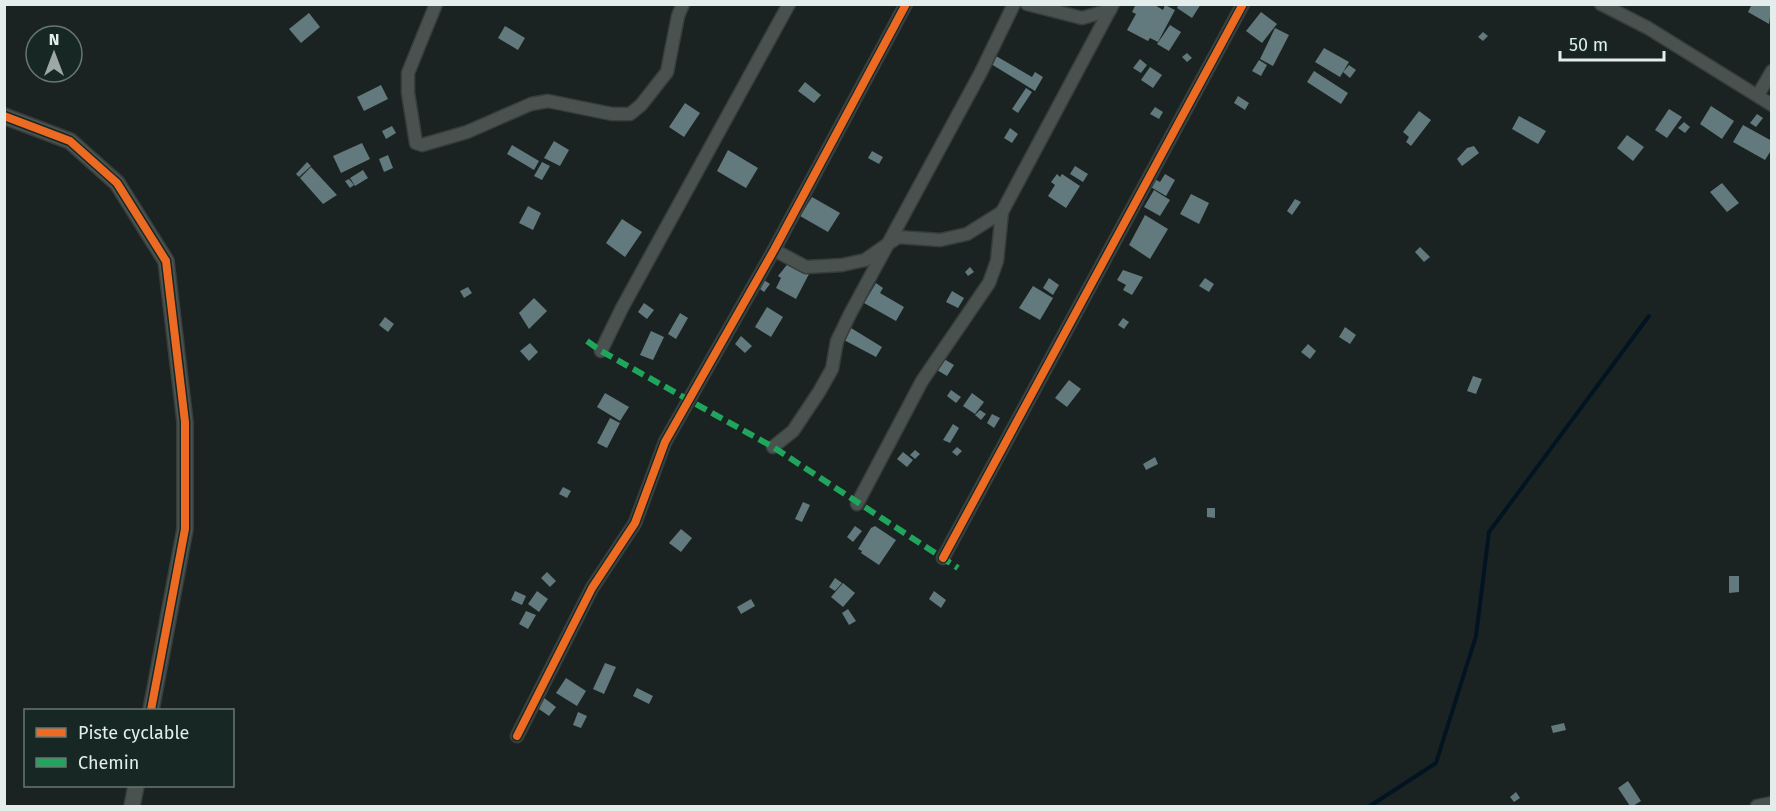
<svg xmlns="http://www.w3.org/2000/svg" width="1776" height="811" font-family="'Fira Sans',sans-serif">
<rect width="100%" height="100%" fill="#1a2321"/>
<g fill="none" stroke-linecap="round" stroke-linejoin="round">
<polyline stroke="#021421" stroke-width="4" points="1370,806 1436,763 1476,636 1489,532 1649,316"/>
</g>
<g fill="#627a7d">
<polygon points="1136,4 1153,4 1163,10 1165,5 1175,10 1158,42 1150,38 1148,41 1127,30 1136,14 1132,12"/>
<polygon points="1179,4 1201,4 1192,18 1177,8"/>
<polygon points="1752,4 1772,4 1769,24 1748,12"/>
<polygon points="1261,12 1277,24 1262,43 1246,31"/>
<polygon points="309,13 320,27 301,43 289,29"/>
<polygon points="1170,25 1181,32 1169,51 1157,44"/>
<polygon points="505,26 525,38 518,50 498,38"/>
<polygon points="1275,28 1289,35 1273,66 1260,59"/>
<polygon points="1483,32 1488,36 1483,41 1478,37"/>
<polygon points="1324,48 1349,62 1340,77 1315,62"/>
<polygon points="1187,53 1192,58 1187,62 1182,57"/>
<polygon points="996,56 1032,77 1035,72 1043,77 1035,91 991,64"/>
<polygon points="1140,59 1147,65 1141,73 1133,68"/>
<polygon points="1259,60 1267,65 1261,76 1252,71"/>
<polygon points="1349,65 1356,70 1350,78 1343,72"/>
<polygon points="1150,67 1162,75 1153,88 1141,80"/>
<polygon points="1314,71 1348,93 1341,104 1307,82"/>
<polygon points="805,82 821,95 814,103 798,91"/>
<polygon points="381,85 388,99 364,111 357,97"/>
<polygon points="1026,88 1032,92 1018,113 1012,109"/>
<polygon points="1238,96 1249,103 1245,110 1234,103"/>
<polygon points="685,103 700,113 684,137 669,127"/>
<polygon points="1711,106 1734,121 1722,139 1700,124"/>
<polygon points="1155,107 1163,112 1159,119 1150,114"/>
<polygon points="1669,109 1682,117 1667,138 1655,130"/>
<polygon points="1419,111 1431,120 1411,146 1406,142 1409,137 1403,132"/>
<polygon points="1757,114 1763,118 1756,127 1750,123"/>
<polygon points="1519,116 1546,131 1538,144 1512,129"/>
<polygon points="1684,122 1690,127 1685,133 1678,128"/>
<polygon points="1743,125 1772,141 1772,149 1765,160 1733,142"/>
<polygon points="392,126 396,133 386,139 382,131"/>
<polygon points="1010,128 1018,134 1012,143 1004,138"/>
<polygon points="1627,135 1644,147 1633,161 1617,148"/>
<polygon points="554,141 569,150 560,166 544,158"/>
<polygon points="362,143 370,159 341,173 333,156"/>
<polygon points="512,145 539,161 534,170 507,154"/>
<polygon points="1474,146 1479,153 1462,166 1457,159 1467,148"/>
<polygon points="728,150 758,168 746,188 717,171"/>
<polygon points="872,151 883,157 879,164 868,158"/>
<polygon points="388,155 393,168 384,172 379,159"/>
<polygon points="307,162 311,166 299,177 296,174"/>
<polygon points="542,162 550,166 542,180 534,176"/>
<polygon points="1075,166 1088,174 1083,182 1070,174"/>
<polygon points="311,167 337,195 323,204 300,178"/>
<polygon points="363,170 368,178 355,186 350,178"/>
<polygon points="1057,174 1060,177 1062,174 1080,186 1066,208 1048,196 1055,185 1051,182"/>
<polygon points="1165,174 1175,180 1166,196 1149,186 1153,178 1160,182"/>
<polygon points="349,179 354,185 350,188 345,181"/>
<polygon points="1722,183 1739,203 1727,212 1710,192"/>
<polygon points="1154,190 1170,200 1160,216 1144,207"/>
<polygon points="1191,194 1209,203 1199,224 1180,214"/>
<polygon points="812,197 840,213 828,232 800,216"/>
<polygon points="1295,199 1301,202 1292,215 1287,211"/>
<polygon points="528,206 541,213 533,230 519,223"/>
<polygon points="1145,215 1168,229 1150,259 1129,245"/>
<polygon points="622,219 642,232 625,257 606,243"/>
<polygon points="1420,247 1430,257 1424,262 1415,252"/>
<polygon points="790,261 810,272 796,299 776,288 781,278 778,276"/>
<polygon points="970,267 974,272 968,276 965,272"/>
<polygon points="1123,270 1143,277 1132,295 1123,290 1126,285 1117,280"/>
<polygon points="761,278 770,284 764,292 756,286"/>
<polygon points="1049,278 1059,285 1053,295 1043,288"/>
<polygon points="1205,278 1214,284 1209,292 1199,286"/>
<polygon points="876,283 883,288 880,293 904,307 896,321 864,303"/>
<polygon points="1033,286 1053,298 1040,320 1019,308"/>
<polygon points="468,287 472,293 464,298 460,291"/>
<polygon points="952,291 964,298 958,308 946,302"/>
<polygon points="534,298 547,311 529,329 519,313"/>
<polygon points="644,303 654,310 647,319 638,312"/>
<polygon points="767,307 783,317 771,337 755,327"/>
<polygon points="680,313 688,318 676,339 668,334"/>
<polygon points="385,317 394,324 388,332 379,325"/>
<polygon points="1123,318 1129,322 1124,329 1118,325"/>
<polygon points="1345,327 1356,335 1350,344 1339,337"/>
<polygon points="851,328 882,347 876,357 844,340"/>
<polygon points="651,331 664,337 653,360 640,355"/>
<polygon points="741,336 752,346 745,353 735,344"/>
<polygon points="530,343 538,352 529,361 520,351"/>
<polygon points="1308,344 1316,351 1310,359 1301,352"/>
<polygon points="944,359 954,365 947,376 937,370"/>
<polygon points="1473,376 1482,379 1476,394 1467,391"/>
<polygon points="1069,380 1081,389 1067,407 1055,398"/>
<polygon points="951,390 961,397 956,403 947,396"/>
<polygon points="605,393 629,407 620,421 597,407"/>
<polygon points="972,393 984,402 975,414 963,406"/>
<polygon points="980,410 986,414 981,420 975,415"/>
<polygon points="992,414 1000,418 994,428 987,423"/>
<polygon points="610,418 620,423 607,448 597,443"/>
<polygon points="953,424 959,428 950,443 943,440"/>
<polygon points="957,447 962,451 957,456 952,452"/>
<polygon points="915,450 920,454 915,459 910,455"/>
<polygon points="903,452 913,460 907,467 897,459"/>
<polygon points="1155,457 1158,464 1146,470 1143,464"/>
<polygon points="563,487 571,491 567,498 559,494"/>
<polygon points="803,502 810,505 802,522 795,519"/>
<polygon points="1207,508 1215,508 1215,518 1207,517"/>
<polygon points="855,526 862,531 853,542 847,537"/>
<polygon points="875,526 896,540 879,565 861,553 862,551 858,549 871,528"/>
<polygon points="681,529 692,538 681,552 669,543"/>
<polygon points="547,572 556,581 550,587 541,578"/>
<polygon points="1729,576 1739,576 1739,592 1729,593"/>
<polygon points="835,578 842,583 835,591 829,587"/>
<polygon points="843,583 855,593 843,607 831,597"/>
<polygon points="515,591 526,596 522,605 511,600"/>
<polygon points="537,591 548,599 539,612 528,604"/>
<polygon points="934,591 946,600 941,608 929,599"/>
<polygon points="751,599 755,606 741,614 737,607"/>
<polygon points="848,609 856,621 849,625 842,613"/>
<polygon points="526,611 536,615 528,629 519,624"/>
<polygon points="605,663 616,667 604,694 593,689"/>
<polygon points="566,678 586,691 577,706 556,693"/>
<polygon points="637,688 653,696 649,704 633,696"/>
<polygon points="543,697 556,707 549,716 536,707"/>
<polygon points="578,712 587,716 581,728 573,725"/>
<polygon points="1564,723 1566,730 1553,733 1551,726"/>
<polygon points="1628,781 1641,801 1633,806 1630,806 1618,788"/>
<polygon points="1516,792 1520,798 1514,802 1510,797"/>
</g>
<g fill="none" stroke-linecap="round" stroke-linejoin="round">
<defs>
<g id="minor">
<polyline points="436,4 408,73 408,93 416,143 422,145 467,132 531,104 548,101 612,114 630,114 641,105 667,72 678,16 683,4"/>
<polyline points="1027,4 1082,18 1110,10"/>
<polyline points="1601,4 1648,28 1772,105"/>
<polyline points="1758,95 1772,71"/>
<polyline points="774,250 806,267 842,265 865,260 898,237 940,240 967,234 1002,212"/>
<polyline points="601,351 622,308 789,4"/>
<polyline points="773,447 793,431 819,392 832,369 837,341 850,314 981,72 1014,4"/>
<polyline points="857,504 922,381 989,283 997,261 1002,212 1113,4"/>
<polyline points="943,558 1243,4"/>
<polyline points="517,736 592,588 635,523 665,442 774,250 906,4"/>
<polyline points="1757,806 1772,803"/>
</g>
<g id="tertiary">
<polyline points="4,116 70,141 117,183 166,261 185,422 185,529 151,710"/>
<polyline points="132,806 136,786"/>
</g>
</defs>
<use href="#minor" stroke="#363d3b" stroke-width="15"/>
<use href="#tertiary" stroke="#363d3b" stroke-width="18"/>
<use href="#minor" stroke="#4a5250" stroke-width="12"/>
<use href="#tertiary" stroke="#4a5250" stroke-width="15"/>
<polyline stroke="#20a55d" stroke-width="6" stroke-dasharray="12 6" stroke-linecap="butt" points="587,341 601,351 773,447 958,568"/>
<defs>
<g id="cycleway">
<polyline points="4,116 70,141 117,183 166,261 185,422 185,529 151,710"/>
<polyline points="943,558 1243,4"/>
<polyline points="517,736 592,588 635,523 665,442 774,250 906,4"/>
</g>
</defs>
<use href="#cycleway" stroke="#162724" stroke-width="11"/>
<use href="#cycleway" stroke="#ed6a23" stroke-width="8"/>
</g>
<rect width="1776" height="811" fill="none" stroke="#e3eeec" stroke-width="12"/>
<rect x="24" y="709" width="210" height="78" fill="#162724" stroke="#687774" stroke-width="1.5"/>
<rect x="36" y="728" width="30" height="9" fill="#ed6a23" stroke="#687774" stroke-width="1.5"/>
<text x="78" y="739" font-size="18" fill="#e3eeec">Piste cyclable</text>
<rect x="36" y="758" width="30" height="9" fill="#20a55d" stroke="#687774" stroke-width="1.5"/>
<text x="78" y="769" font-size="18" fill="#e3eeec">Chemin</text>
<g transform="translate(54 54)"><circle r="28" fill="#162724" stroke="#687774" stroke-width="1.5"/>
<path d="M0-4.5L10 22L0 15L-10 22Z" fill="#9da7a5"/>
<text y="-9" font-size="16" font-weight="bold" text-anchor="middle" fill="#e3eeec">N</text>
</g>
<path d="M1560 51v9h104v-9" fill="none" stroke="#e3eeec" stroke-width="3"/>
<text x="1569" y="51" font-size="18" fill="#e3eeec" stroke="#162724" stroke-width="4.5" paint-order="stroke">50 m</text>
</svg>
